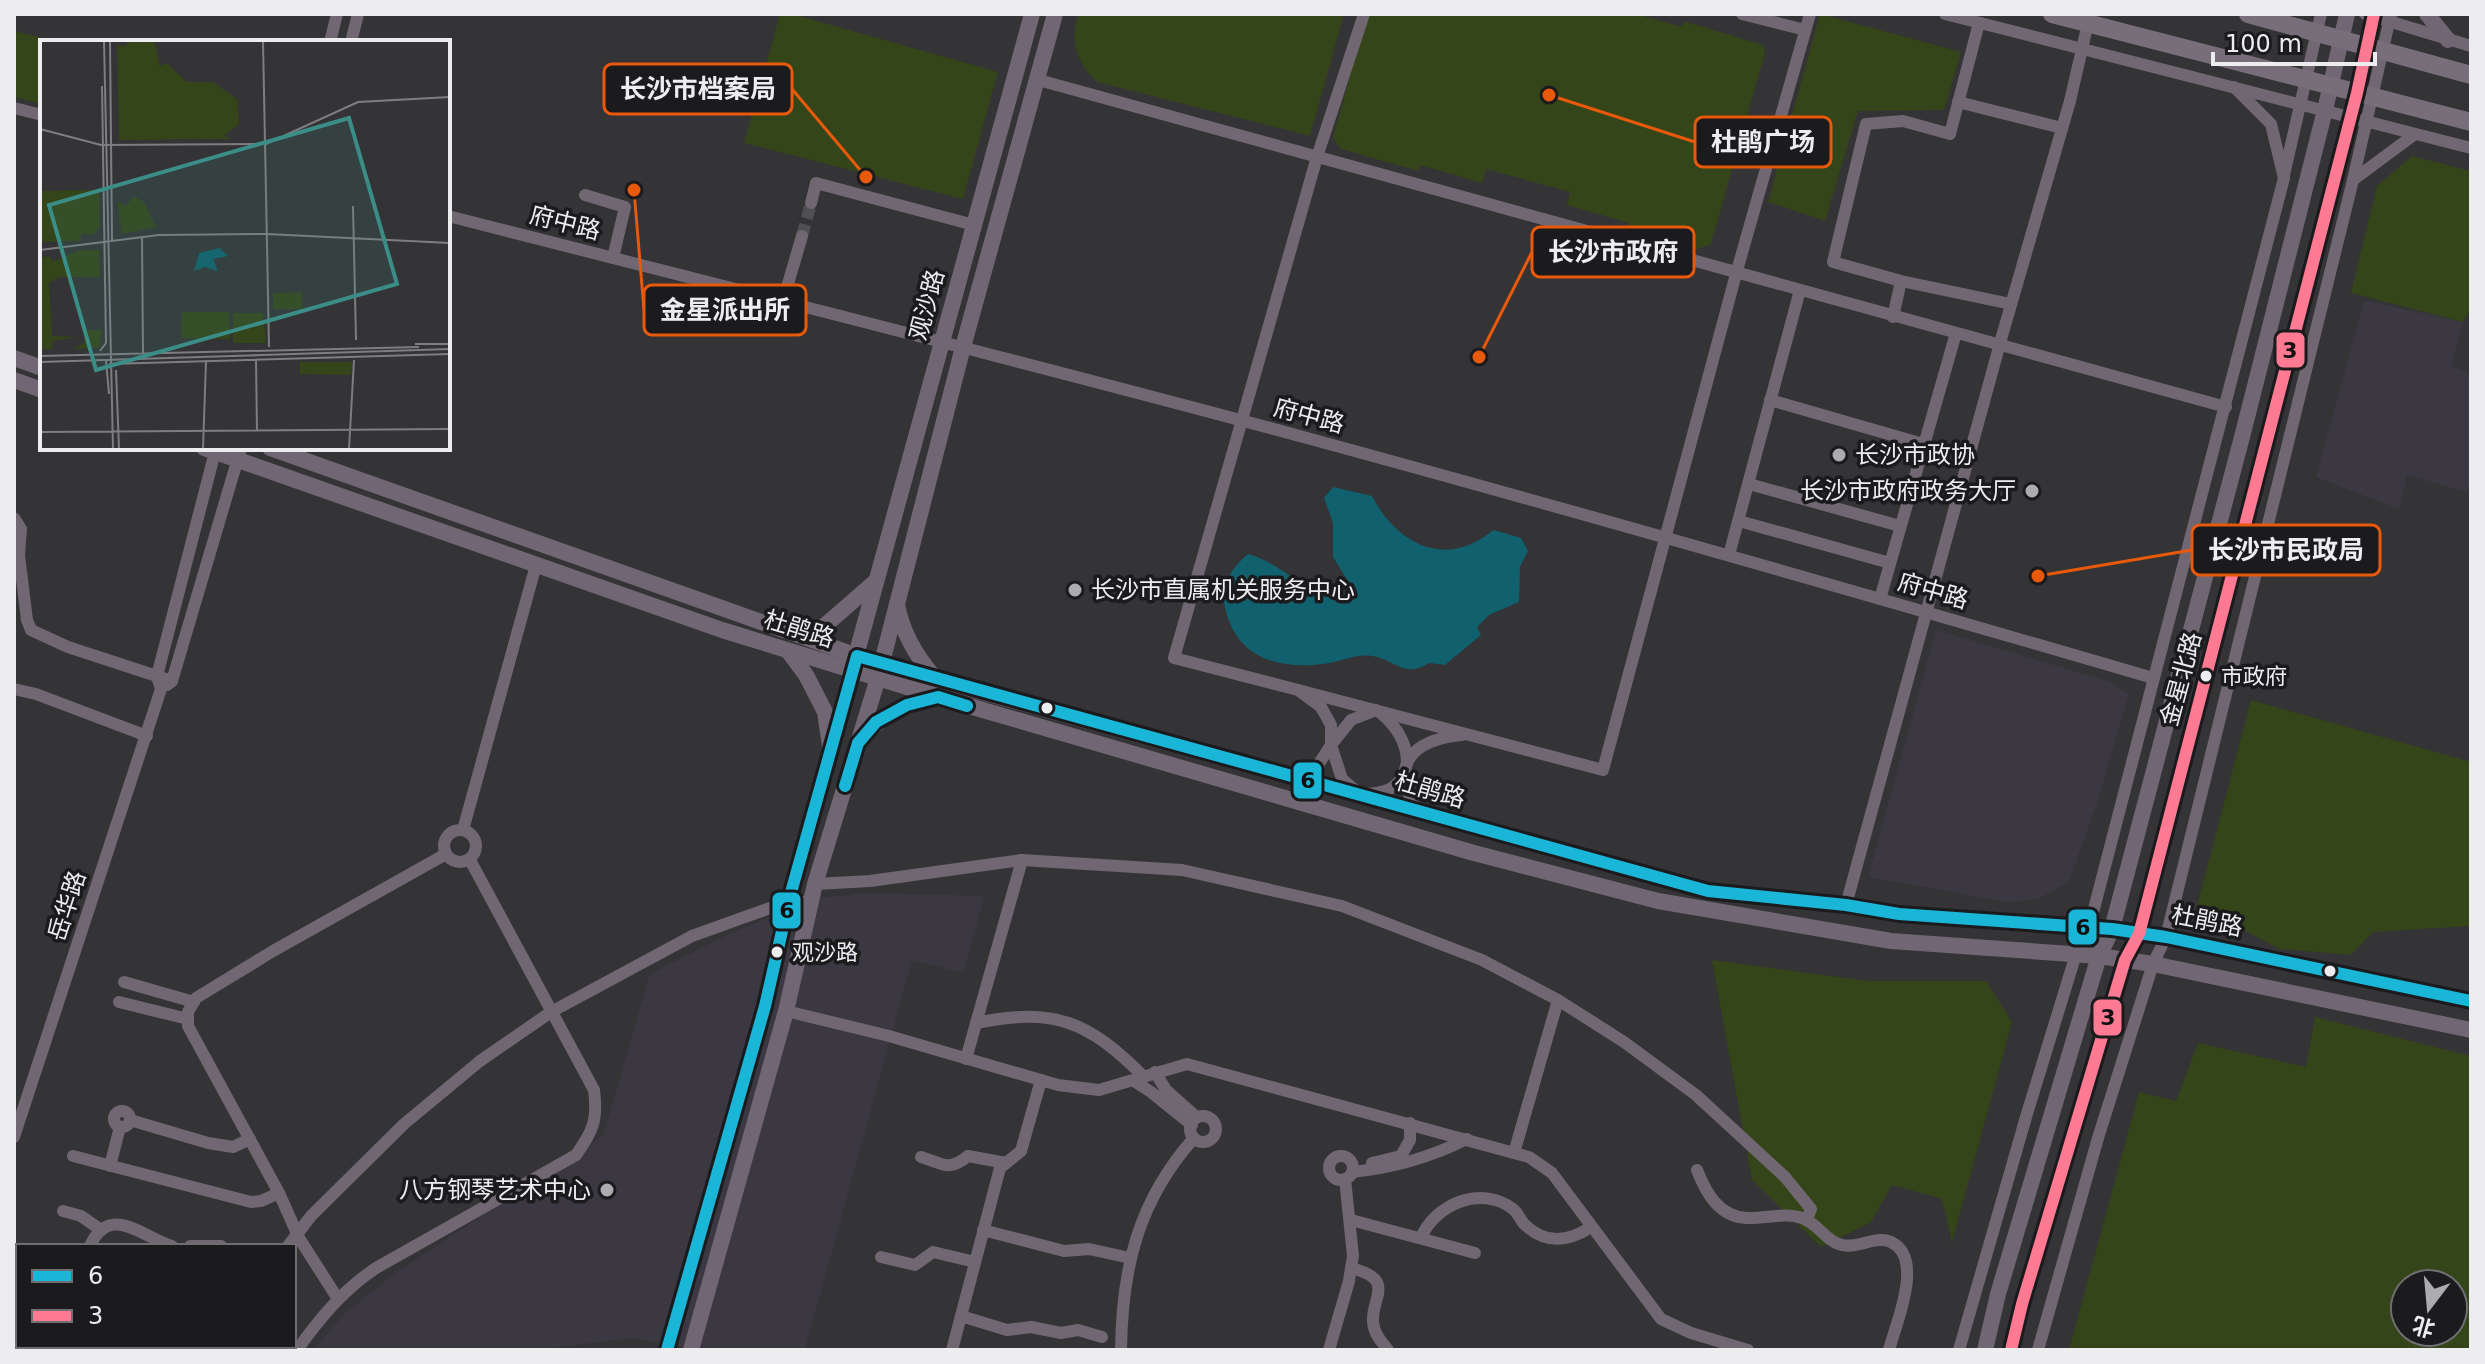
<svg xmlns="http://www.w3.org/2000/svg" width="2485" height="1364" font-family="'DejaVu Sans','Noto Sans SC',sans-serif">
<rect width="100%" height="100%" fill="#343336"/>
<g fill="#3b3842">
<polygon points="2364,300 2463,322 2451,366 2471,373 2471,493 2407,475 2399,509 2316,477"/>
<polygon points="1936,630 2111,682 2129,694 2097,803 2069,882 2038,899 2008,902 1868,877"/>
<polygon points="869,893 984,896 964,973 912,960 805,1350 702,1350 632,1338 533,1350 314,1350 344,1314 398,1271 603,1136 650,974 737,930 824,897"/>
</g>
<g fill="#344519" fill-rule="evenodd">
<polygon points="780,14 792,14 998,72 963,199 744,143"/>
<path d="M1078,14H1344L1310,136L1097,82C1076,63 1070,41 1078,14Z"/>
<polygon points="1367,14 1636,14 1682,27 1684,21 1763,45 1765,53 1711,244 1698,249 1628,229 1629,223 1567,205 1570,192 1486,169 1482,183 1420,165 1418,171 1341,149 1333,138"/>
<polygon points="1820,14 1961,52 1944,110 1858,111 1825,221 1768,202"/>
<polygon points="14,31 58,42 42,42 42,104 14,97"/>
<polygon points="2412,156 2471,171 2471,309 2463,322 2351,293 2377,186"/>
<polygon points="2251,700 2471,762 2471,926 2373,932 2351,955 2280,949 2197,906"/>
<polygon points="1712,960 1868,981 1986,981 2012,1022 1952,1242 1942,1199 1892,1185 1871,1222 1821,1247 1752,1180"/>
<path d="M2315,1017L2471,1056V1350H2069L2139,1092L2176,1101L2198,1043L2306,1067ZM2405,1284H2453V1332H2405Z"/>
</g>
<path fill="#10606d" d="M1333,487L1372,496C1390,531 1425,560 1466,546C1476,543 1485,536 1494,530L1521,538L1528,551L1520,567L1519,602L1489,615L1477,627L1481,635L1445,665L1429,663C1404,679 1396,660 1372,656C1357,654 1344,660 1330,663C1282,671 1236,660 1225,607C1220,585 1232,567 1248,554C1282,562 1310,602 1350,592L1348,581L1333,557V523L1324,498Z"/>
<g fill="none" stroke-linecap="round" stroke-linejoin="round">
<polyline stroke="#504f52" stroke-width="12" stroke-dasharray="12 6" stroke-linecap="butt" points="802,236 811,203"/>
<g stroke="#716772" stroke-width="12">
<polyline points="1742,14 1805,30"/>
<polyline points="1945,14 2471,148"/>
<polyline points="2365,14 2471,46"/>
<polyline points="1979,23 1950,134 1903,121 1866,124 1833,262 1901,281 2011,304"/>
<polyline points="330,42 337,14"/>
<polyline points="351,42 358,14"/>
<polyline points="1035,79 2226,407"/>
<polyline points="1958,102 2062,128"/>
<polyline points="14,108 42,115"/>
<polyline points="2284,175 2321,14"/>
<polyline points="2353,180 2391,14"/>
<polyline points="585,195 625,207 613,258"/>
<polyline points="811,203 816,183 974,225"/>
<path d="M448,216C735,289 1022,361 1307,438C1590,515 1872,596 2153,678"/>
<polyline points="783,301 802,236"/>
<polyline points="1893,317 1901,281"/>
<polyline points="1770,400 1923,444"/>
<polyline points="1749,484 1900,526"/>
<polyline points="14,518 21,529 19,555 27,620 31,630 68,647 172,681"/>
<polyline points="1739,521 1890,563"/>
<polyline points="1729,555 1800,290"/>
<polyline points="1880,599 1956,333"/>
<polyline points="167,685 172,681 241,448"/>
<polyline points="14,689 36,694 147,736"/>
<polyline points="1298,690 1603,770 1736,274 1810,14"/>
<path d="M1376,710C1400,725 1422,765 1393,787C1386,793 1371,793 1361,795L1342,779L1331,745L1351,720Z"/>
<polyline points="1294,778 1318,765 1331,745 1331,725 1321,707 1298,690 1174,658 1317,157 1364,14"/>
<path d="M1418,811C1388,765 1412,740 1462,735"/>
<circle cx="460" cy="846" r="16"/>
<polyline points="463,830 536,565"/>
<polyline points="815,884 870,881 1022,860 1182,870 1342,906 1482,960 1558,1000 1624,1042 1696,1095 1785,1177 1811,1209 1807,1220"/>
<polyline points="1846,905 2002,336 2070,101 2088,23"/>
<polyline points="124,982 194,1002"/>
<polyline points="119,1002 188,1019"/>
<polyline points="786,1011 889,1036 1058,1085 1099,1090 1187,1064 1529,1157 1552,1173 1661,1319 1691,1333 1748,1350"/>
<path d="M976,1023C1055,1007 1088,1021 1144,1077"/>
<polyline points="966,1059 1022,860"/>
<polyline points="1155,1072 1166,1090 1193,1114"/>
<polyline points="1134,1081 1151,1092 1192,1125"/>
<circle cx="122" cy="1119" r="8"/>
<circle cx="1203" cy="1129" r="13"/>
<polyline points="130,1120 208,1143 233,1147 250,1139"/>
<polyline points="14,1137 161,689 157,676 216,448"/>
<polyline points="1514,1153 1558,1000"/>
<polyline points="73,1156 251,1202 261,1201 279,1193"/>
<circle cx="1341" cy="1168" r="12"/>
<path d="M921,1157C944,1164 948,1172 968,1156L1006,1163"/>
<polyline points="1372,1163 1401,1156 1410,1140 1410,1123"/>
<polyline points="110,1166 120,1127"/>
<path d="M1697,1170C1706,1193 1719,1217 1747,1218C1765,1219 1784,1212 1802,1218C1818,1223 1826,1242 1842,1245C1859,1249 1875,1235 1891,1242C1925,1258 1896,1323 1889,1350"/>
<path d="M1352,1172C1394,1168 1429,1158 1467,1139"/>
<polyline points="63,1211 81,1216 101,1230"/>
<polyline points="1351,1220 1475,1253"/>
<polyline points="983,1230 1064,1251 1089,1249 1130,1258"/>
<path d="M1421,1238C1434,1205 1481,1184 1513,1209C1518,1213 1520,1219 1524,1224C1546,1245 1568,1242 1591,1227"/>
<path d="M90,1246C110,1202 143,1238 172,1246"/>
<polyline points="190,1246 221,1246"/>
<polyline points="288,1246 311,1216 404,1124 480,1061 551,1012 692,936 770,908 811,901"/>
<polyline points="881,1257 915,1265 933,1252 975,1262"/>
<path d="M1351,1268C1397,1280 1371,1297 1373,1322C1374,1334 1381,1341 1388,1350"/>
<polyline points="338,1299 299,1238 279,1193 188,1026 188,1012 196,998 273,951 446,854"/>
<polyline points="961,1316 1007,1330 1031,1327 1061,1333 1078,1330 1102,1337"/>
<polyline points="91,1346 104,1350 117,1346"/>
<polyline points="136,1346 151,1350"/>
<polyline points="216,1350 218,1346"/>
<path d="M297,1350C320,1318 343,1290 376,1268L576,1155C593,1131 598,1120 594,1090L470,860"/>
<polyline points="952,1350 1000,1168 1021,1151 1041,1080"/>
<path d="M1121,1350C1122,1268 1138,1201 1194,1138"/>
<polyline points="1329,1350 1349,1281 1353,1256 1345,1179"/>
<polyline points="1959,1350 2026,1117 2076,954 2089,928 2284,178 2271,124 2234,87"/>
<polyline points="2038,1350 2098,1138 2153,964 2166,937 2353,180 2415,134"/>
</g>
<g stroke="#716673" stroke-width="16">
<polyline points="2427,14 2448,40"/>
<polyline points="14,358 42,368"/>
<polyline points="14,380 42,390"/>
<polyline points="204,448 722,630 969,706 1474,853 1658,901 1891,941 2099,956 2153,964 2471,1030"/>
<polyline points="270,448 880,664 1708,891 1846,905 1899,914 2112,929 2166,937 2471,1001"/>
<path d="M897,604C902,633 916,656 935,678"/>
<polyline points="793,631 822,628 876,581"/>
<polyline points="788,651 806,675 825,712 830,746"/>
<path d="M864,736C884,713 907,704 937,697"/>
<polyline points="667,1350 765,1006 790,896 1032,14"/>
<polyline points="691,1350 786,1011 815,884 878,678 963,347 1055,14"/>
<polyline points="1985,1350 1998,1294 2099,956 2112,929 2242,437 2325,110 2347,14"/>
<polyline points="2011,1350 2022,1304 2125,960 2139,934 2357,93 2374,14"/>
</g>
<g stroke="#786e7a" stroke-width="18">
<polyline points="2052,14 2471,122"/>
<polyline points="2248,14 2471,75"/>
</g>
<defs>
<g id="bus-1">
<polyline points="845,786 858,743 876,722 907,705 938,697 967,706"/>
<polyline points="667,1350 765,1006 790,896 857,656 1708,891 1846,905 1899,914 2112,929 2166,937 2471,1001"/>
</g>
<polyline id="bus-2" points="2011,1350 2022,1304 2125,960 2139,934 2357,93 2374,14"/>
</defs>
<use href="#bus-1" stroke="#1b1a1d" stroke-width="18"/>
<use href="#bus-2" stroke="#1b1a1d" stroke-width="18"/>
<use href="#bus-1" stroke="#1ab6d8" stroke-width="12"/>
<use href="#bus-2" stroke="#fe7a93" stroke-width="12"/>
</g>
<g fill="#acabae" stroke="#1b1a1d" stroke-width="3">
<circle cx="1839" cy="455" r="8"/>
<circle cx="2032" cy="491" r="8"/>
<circle cx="1075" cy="590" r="8"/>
<circle cx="607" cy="1190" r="8"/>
</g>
<g fill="#edecef" stroke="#1b1a1d" stroke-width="3">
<circle cx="2206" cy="676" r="7"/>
<circle cx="1047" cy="708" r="7"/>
<circle cx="777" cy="952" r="7"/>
<circle cx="2330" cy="971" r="7"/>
</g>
<g text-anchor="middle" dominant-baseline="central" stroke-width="7" stroke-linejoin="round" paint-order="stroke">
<g font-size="22" fill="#edecef" stroke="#1b1a1d" text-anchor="start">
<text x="2221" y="676">市政府</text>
<text x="792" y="952">观沙路</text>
</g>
<g font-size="24" fill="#edecef" stroke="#1b1a1d">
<text transform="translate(565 223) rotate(14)">府中路</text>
<text transform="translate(927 305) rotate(-75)">观沙路</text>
<text transform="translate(1309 416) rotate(15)">府中路</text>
<text transform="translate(1933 591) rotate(16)">府中路</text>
<text transform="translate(799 629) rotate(17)">杜鹃路</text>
<text transform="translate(2181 679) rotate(-75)">金星北路</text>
<text transform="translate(1430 790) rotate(16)">杜鹃路</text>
<text transform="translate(67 906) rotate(-72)">岳华路</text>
<text transform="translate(2207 921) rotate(11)">杜鹃路</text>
</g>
<g font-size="24" fill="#edecef" stroke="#1b1a1d" text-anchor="start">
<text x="1855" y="455">长沙市政协</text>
<text x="2016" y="491" text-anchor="end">长沙市政府政务大厅</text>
<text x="1091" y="590">长沙市直属机关服务中心</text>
<text x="591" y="1190" text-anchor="end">八方钢琴艺术中心</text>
</g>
</g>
<g transform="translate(40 40)">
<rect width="410" height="410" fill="#343336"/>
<path d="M89,1H114L120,26L126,23L147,42H173L197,59L199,84L184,96L193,99L79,100L77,4L84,7ZM59,150L60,186L54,194H41V201L0,202V151ZM93,156L104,162L116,187L82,194L77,161L86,166ZM39,210H59L60,237H19L9,243L12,296L37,297L12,301V309L0,310V218L9,216L13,222ZM262,252V269H233V253ZM189,272L190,299L141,298L142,272ZM193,273H223L226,303H193ZM47,290H62L59,308L31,309L43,304ZM260,322H312L311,335L260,334Z" fill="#344519"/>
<path d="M179,208L188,216L173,219L178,231L165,227L154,231L159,213Z" fill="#10606d"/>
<path fill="none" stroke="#7e7d80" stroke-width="2" d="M64,1L73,409M70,1L72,202M223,1L229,307M0,89L61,105L226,104L318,62L410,57M313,166L316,300M102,198L103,313M0,210L119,195L227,194L410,203M375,304H410M60,311L66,303L62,46M0,316L379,307M66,320L69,354M216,320L217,391M0,322L410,309M69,324L410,314M76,330L79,409M0,392L410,389M163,409L166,321M309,409L314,320"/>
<path fill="#3b8e88" fill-opacity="0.15" stroke="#3b8e88" stroke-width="4" d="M309,78L357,244L56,330L9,165Z"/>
<rect width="410" height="410" fill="none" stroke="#edecef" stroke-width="4"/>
</g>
<path fill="none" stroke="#e8590c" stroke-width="3" d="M866 177L792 89M1549 95L1695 142M1479 357L1532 252M634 190L644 310M2038 576L2192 550"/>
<g fill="#e8590c" stroke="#1b1a1d" stroke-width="3">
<circle cx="866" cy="177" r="8"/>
<circle cx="1549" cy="95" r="8"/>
<circle cx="1479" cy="357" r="8"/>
<circle cx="634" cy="190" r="8"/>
<circle cx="2038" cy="576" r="8"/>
</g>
<g fill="#1b1a1d" stroke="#e8590c" stroke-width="3">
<rect x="604" y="64" width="188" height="50" rx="8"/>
<rect x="1695" y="117" width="136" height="50" rx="8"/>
<rect x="1532" y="227" width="162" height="50" rx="8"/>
<rect x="644" y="285" width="162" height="50" rx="8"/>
<rect x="2192" y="525" width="188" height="50" rx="8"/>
</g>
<g font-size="26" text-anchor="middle" font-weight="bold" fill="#edecef">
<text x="698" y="98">长沙市档案局</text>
<text x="1763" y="151">杜鹃广场</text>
<text x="1613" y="261">长沙市政府</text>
<text x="725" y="319">金星派出所</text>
<text x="2286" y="559">长沙市民政局</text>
</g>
<g stroke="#1b1a1d" stroke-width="3">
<rect x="2275" y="331" width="31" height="38" rx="8" fill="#fe7a93"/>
<rect x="1292" y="761" width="31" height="39" rx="8" fill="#1ab6d8"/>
<rect x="771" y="891" width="31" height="39" rx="8" fill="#1ab6d8"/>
<rect x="2067" y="908" width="31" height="38" rx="8" fill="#1ab6d8"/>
<rect x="2092" y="998" width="31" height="39" rx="8" fill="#fe7a93"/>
</g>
<g font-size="22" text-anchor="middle" font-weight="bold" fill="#111">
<text x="2290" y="358">3</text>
<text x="1308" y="788">6</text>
<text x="787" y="918">6</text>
<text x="2083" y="935">6</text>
<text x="2108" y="1025">3</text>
</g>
<rect width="2485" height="1364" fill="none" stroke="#edecef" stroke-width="32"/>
<rect x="16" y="1244" width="280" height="104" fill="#1b1a1d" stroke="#6f6e71" stroke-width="2"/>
<rect x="32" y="1270" width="40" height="12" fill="#1ab6d8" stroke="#6f6e71" stroke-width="2"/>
<text x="88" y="1284" font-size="24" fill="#edecef">6</text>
<rect x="32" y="1310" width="40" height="12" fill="#fe7a93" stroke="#6f6e71" stroke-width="2"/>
<text x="88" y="1324" font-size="24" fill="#edecef">3</text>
<g transform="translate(2429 1308) rotate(196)"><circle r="38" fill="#1b1a1d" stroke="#6f6e71" stroke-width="2"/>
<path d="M0-6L14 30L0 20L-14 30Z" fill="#acabae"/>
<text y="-12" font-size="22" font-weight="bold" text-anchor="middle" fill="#edecef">北</text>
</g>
<path d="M2213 52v12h162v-12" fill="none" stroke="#edecef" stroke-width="4"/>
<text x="2225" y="52" font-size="24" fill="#edecef" stroke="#1b1a1d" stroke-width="6" paint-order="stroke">100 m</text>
</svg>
